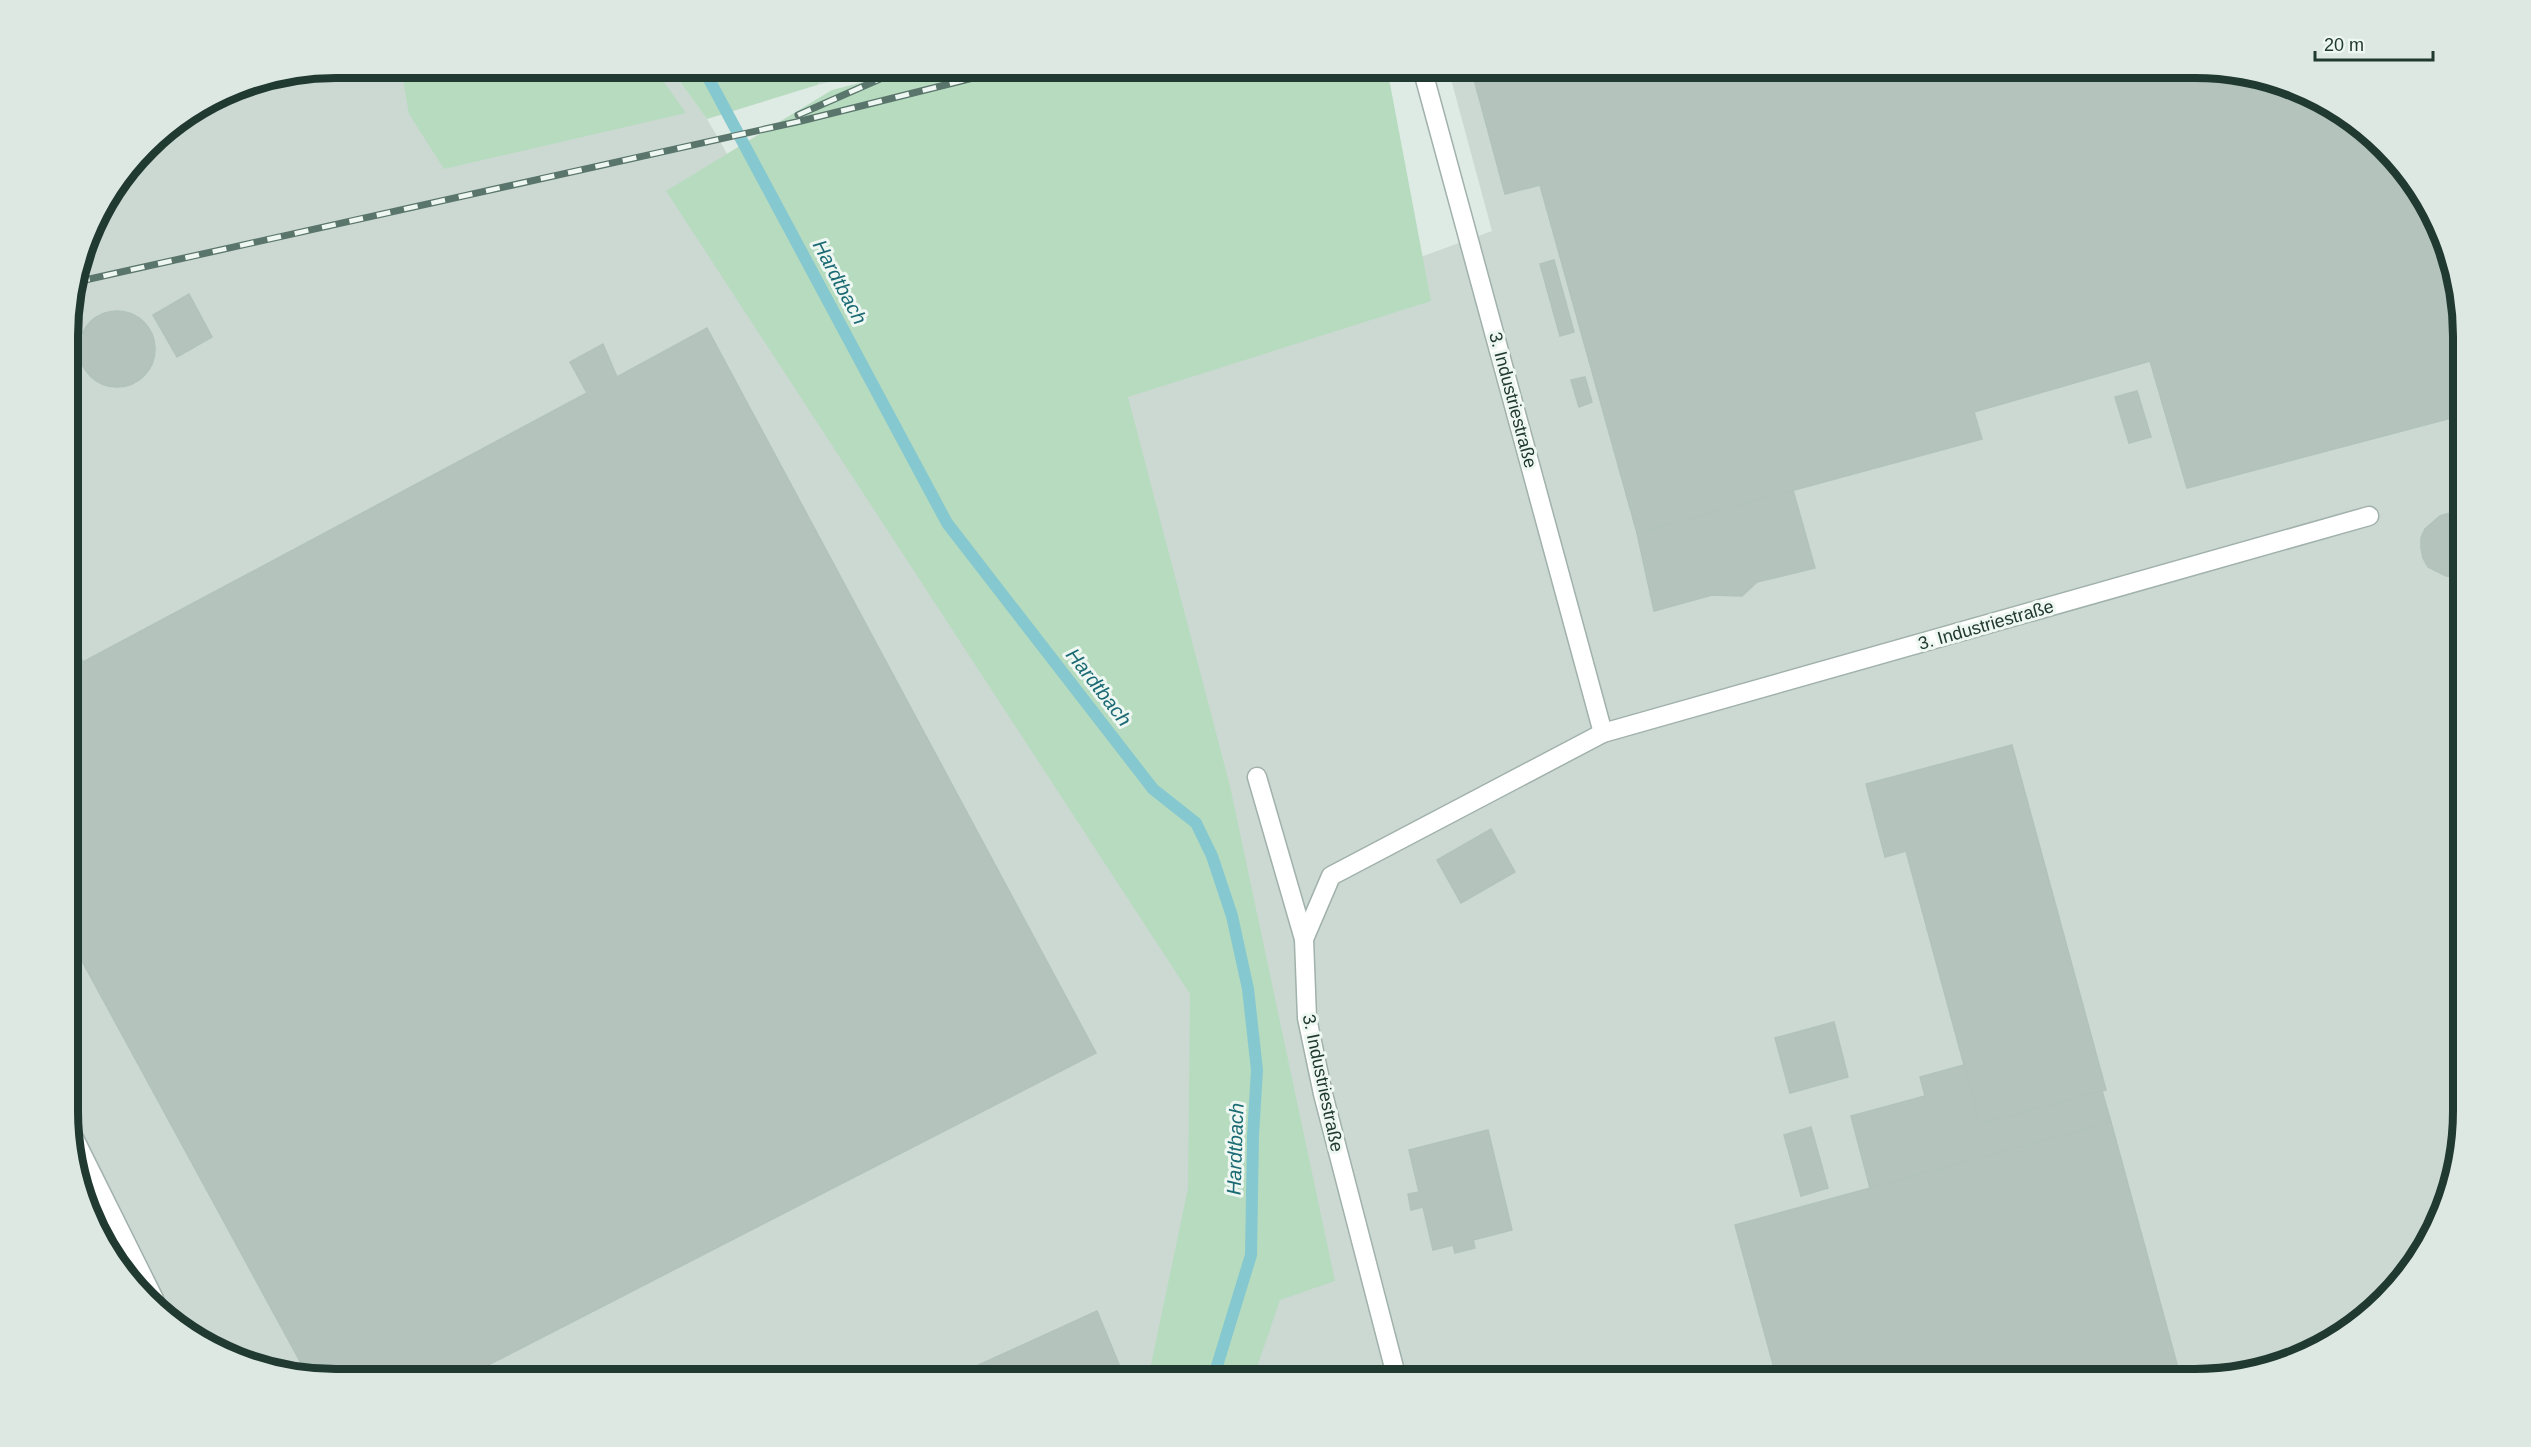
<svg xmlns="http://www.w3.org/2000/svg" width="2531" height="1447" font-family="Helvetica,sans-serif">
<rect width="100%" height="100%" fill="#deeae4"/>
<g fill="#ccd9d3">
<polygon points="336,68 670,68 707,119 941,524 1104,372 1492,231 1448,68 2195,68 2264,77 2329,103 2418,187 2449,250 2463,318 2463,1128 2428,1245 2344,1334 2281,1365 2212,1379 336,1379 267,1370 202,1344 113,1260 70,1146 70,301 95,217 159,134 234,88"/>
<polygon points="839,68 885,68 817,85"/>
</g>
<g fill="#b7dbbf">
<polygon points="401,68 654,68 686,113 444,169 409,114"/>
<polygon points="670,68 835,68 817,85 707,119"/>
<polygon points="918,68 1387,68 1431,301 1128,397 1230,786 1335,1281 1280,1300 1253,1379 1148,1379 1188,1188 1190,994 666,191 832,90"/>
</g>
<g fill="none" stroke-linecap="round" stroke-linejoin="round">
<polyline stroke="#86c8cf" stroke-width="12" points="703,68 947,523 1153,789 1196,823 1212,856 1232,916 1248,989 1257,1070 1253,1136 1251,1255 1213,1379"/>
</g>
<g fill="#b4c4bd" stroke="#b1c3bb" stroke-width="1.5">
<polygon points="1471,68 2195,68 2264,77 2329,103 2418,187 2449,250 2463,318 2463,415 2187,488 2150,361 1974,412 1982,439 1637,533 1540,185 1505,194"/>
<polygon points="1554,260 1574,332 1560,336 1540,264"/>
<polygon points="189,294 212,337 177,357 153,315"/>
<circle cx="117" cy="349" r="38"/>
<polygon points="707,328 1096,1053 461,1379 336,1379 308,1376 70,939 70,636 83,662 587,393 570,362 603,344 617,377"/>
<polygon points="1585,377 1592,402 1579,407 1571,380"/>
<polygon points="2137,391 2151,437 2129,443 2115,397"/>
<polygon points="1793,490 1815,568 1757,582 1742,596 1712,595 1654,611 1637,533"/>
<polygon points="2450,513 2463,515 2463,575 2456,577 2446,576 2428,567 2423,558 2421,548 2421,538 2425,529 2440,516"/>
<polygon points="2012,745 2106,1090 1980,1124 1906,851 1885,857 1866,784"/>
<polygon points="1491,829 1515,872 1461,903 1437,860"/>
<polygon points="1834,1022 1848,1077 1790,1093 1775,1038"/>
<polygon points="1964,1065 1980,1124 2102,1091 2111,1122 1870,1188 1851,1116 1925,1096 1920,1077"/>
<polygon points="2111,1122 2181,1379 1777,1379 1735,1225"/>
<polygon points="1811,1127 1828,1188 1801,1196 1784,1135"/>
<polygon points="1488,1130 1512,1230 1473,1240 1475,1248 1455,1253 1453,1245 1433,1250 1423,1207 1411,1210 1408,1194 1419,1192 1409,1150"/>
<polygon points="1097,1311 1125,1379 948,1379"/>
</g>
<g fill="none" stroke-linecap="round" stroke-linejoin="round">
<defs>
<g id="minor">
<polyline points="1422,68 1603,733"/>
<polyline points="1257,777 1304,939"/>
<polyline points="70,1130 154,1299"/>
<polyline points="1397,1379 1323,1094 1307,1018 1304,939 1331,876 1603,733 2369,516"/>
</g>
</defs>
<use href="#minor" stroke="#a1b1ab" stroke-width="21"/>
<use href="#minor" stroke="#fff" stroke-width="18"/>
<defs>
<g id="rail">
<polyline points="798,115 905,68"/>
<polyline points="76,282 801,121 1013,68"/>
</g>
</defs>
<use href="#rail" stroke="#5a756c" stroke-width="7"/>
<use href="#rail" stroke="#eef7f2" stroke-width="4.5" stroke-dasharray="14" stroke-linecap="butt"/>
</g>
<g text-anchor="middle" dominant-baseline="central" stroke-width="6" stroke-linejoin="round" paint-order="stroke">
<g font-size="18" fill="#203931" stroke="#eef7f2">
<text transform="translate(1513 400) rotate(75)">3. Industriestraße</text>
<text transform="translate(1986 625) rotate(-16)">3. Industriestraße</text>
<text transform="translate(1323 1083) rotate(78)">3. Industriestraße</text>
</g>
<g font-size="20" font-style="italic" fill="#1b6a74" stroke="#eef7f2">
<text transform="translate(840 282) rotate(62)">Hardtbach</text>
<text transform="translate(1099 687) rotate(52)">Hardtbach</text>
<text transform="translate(1235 1149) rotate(-88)">Hardtbach</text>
</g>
</g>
<path d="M0 0H2531V1447H0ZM336 78H2195A258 258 0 0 1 2453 336V1111A258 258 0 0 1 2195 1369H336A258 258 0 0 1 78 1111V336A258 258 0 0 1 336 78Z" fill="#dee8e3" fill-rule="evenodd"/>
<path fill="none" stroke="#203931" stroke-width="8" d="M336 78H2195A258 258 0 0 1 2453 336V1111A258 258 0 0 1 2195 1369H336A258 258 0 0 1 78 1111V336A258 258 0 0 1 336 78Z"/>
<path d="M2315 51v9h118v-9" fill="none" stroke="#203931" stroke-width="3"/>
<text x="2324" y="51" font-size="18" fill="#203931" stroke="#eef7f2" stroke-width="4.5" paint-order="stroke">20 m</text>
</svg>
